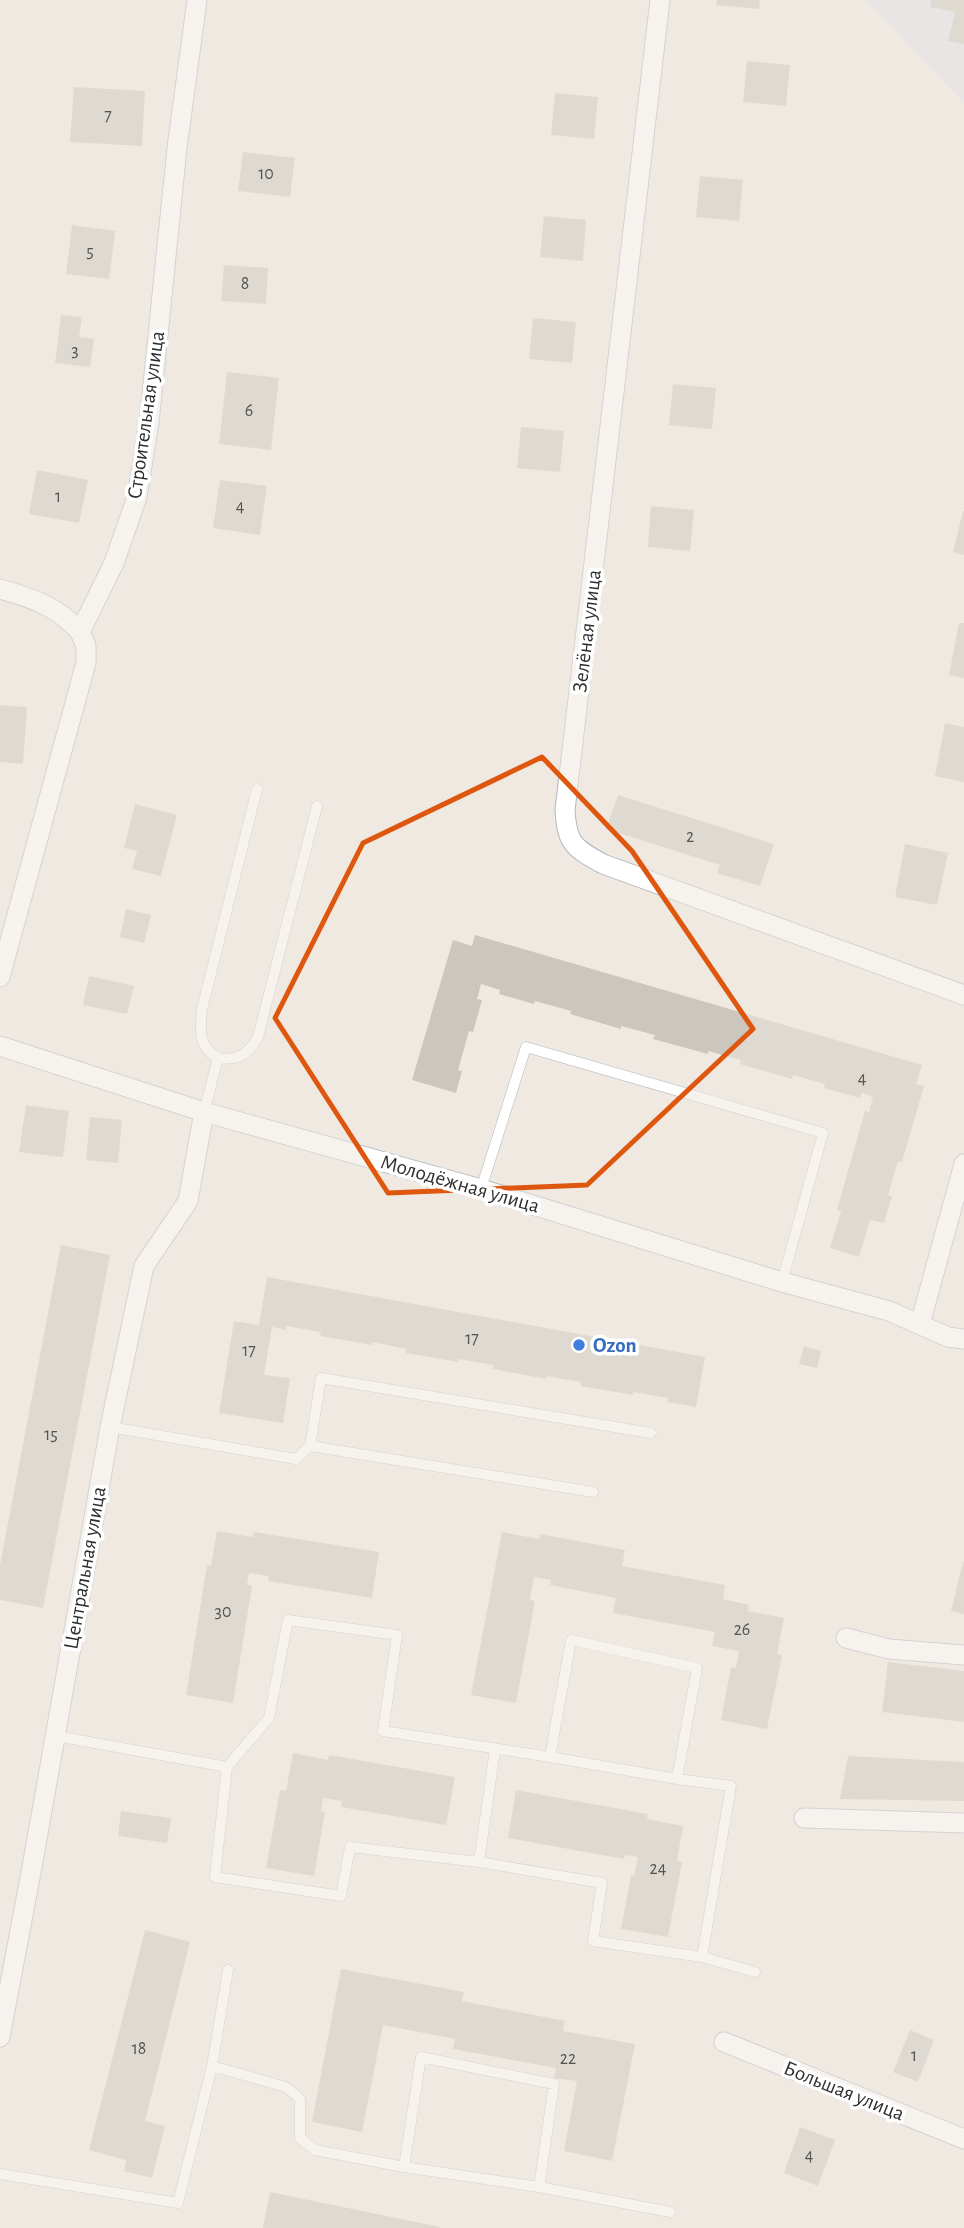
<svg xmlns="http://www.w3.org/2000/svg" width="964" height="2228" font-family="'Alegreya Sans',sans-serif">
<style>
.industrial{fill:#e3e1e8}
.building{fill:#cbc7bf}
.lines{fill:none;stroke-linecap:round;stroke-linejoin:round}
.service-casing{stroke:#b4b7c1;stroke-width:11}
.minor-casing{stroke:#b4b7c1;stroke-width:21}
.service{stroke:#fff;stroke-width:10}
.minor{stroke:#fff;stroke-width:19}
.marked{fill:none;stroke:#df570e;stroke-width:5;stroke-linejoin:round}
.shop-dot{fill:#3f7fe0;stroke:#fff;stroke-width:2.5}
.labels{text-anchor:middle;dominant-baseline:central;stroke-width:7;stroke-linejoin:round;paint-order:stroke}
.number-label{font-size:18px;fill:#555452}
.street-label{font-size:21px;fill:#2e2e2e;stroke:#fff}
.shop-label{font-size:21px;font-weight:bold;fill:#366cbe;stroke:#fff;text-anchor:start}
</style>
<rect width="100%" height="100%" fill="#efe9e1"/>
<!-- industrial -->
<path class="industrial" d="M 866,0 L 964,0 L 964,103 Z"/>
<!-- building -->
<path class="building" d="M 717,0 L 760,0 L 759,9 L 716,5 Z
M 931,0 L 964,0 L 964,44 L 948,41 L 955,12 L 930,7 Z
M 747,61 L 790,65 L 786,106 L 743,102 Z
M 74,87 L 145,91 L 142,146 L 70,142 Z
M 555,93 L 598,97 L 594,139 L 551,135 Z
M 243,152 L 295,158 L 290,197 L 238,191 Z
M 700,176 L 743,180 L 739,221 L 696,217 Z
M 544,216 L 586,220 L 583,261 L 540,257 Z
M 72,225 L 115,231 L 109,279 L 66,274 Z
M 224,265 L 268,268 L 266,304 L 221,301 Z
M 61,315 L 82,317 L 79,337 L 94,339 L 90,367 L 55,363 Z
M 533,318 L 576,322 L 572,363 L 529,359 Z
M 227,372 L 279,378 L 271,450 L 219,444 Z
M 673,384 L 716,388 L 712,429 L 669,425 Z
M 521,427 L 564,431 L 560,472 L 517,468 Z
M 37,470 L 88,480 L 79,523 L 29,514 Z
M 220,480 L 267,486 L 260,535 L 213,528 Z
M 651,506 L 694,510 L 690,551 L 648,547 Z
M 963,511 L 964,511 L 964,555 L 953,552 Z
M 959,623 L 964,623 L 964,678 L 949,675 Z
M 0,705 L 27,707 L 23,764 L 0,762 Z
M 945,723 L 964,727 L 964,782 L 935,776 Z
M 618,795 L 774,844 L 760,886 L 717,873 L 720,865 L 606,829 Z
M 135,804 L 177,815 L 161,876 L 132,869 L 137,851 L 124,848 Z
M 905,844 L 948,853 L 937,905 L 895,897 Z
M 126,909 L 151,915 L 144,943 L 120,937 Z
M 475,935 L 922,1065 L 916,1084 L 924,1086 L 902,1162 L 898,1161 L 888,1195 L 892,1196 L 884,1223 L 870,1220 L 859,1257 L 830,1248 L 841,1211 L 837,1210 L 865,1111 L 869,1112 L 873,1097 L 862,1093 L 860,1098 L 824,1088 L 825,1084 L 793,1075 L 792,1079 L 740,1064 L 741,1060 L 708,1051 L 708,1054 L 653,1039 L 655,1035 L 621,1026 L 621,1029 L 570,1014 L 571,1011 L 535,1001 L 534,1004 L 499,994 L 500,990 L 481,984 L 477,999 L 482,1000 L 473,1032 L 469,1031 L 458,1070 L 462,1071 L 456,1093 L 412,1080 L 453,940 L 472,946 Z
M 89,976 L 134,986 L 127,1014 L 83,1005 Z
M 26,1105 L 69,1111 L 63,1157 L 19,1152 Z
M 90,1117 L 122,1120 L 118,1163 L 86,1160 Z
M 61,1245 L 110,1255 L 43,1608 L 0,1600 L 0,1565 Z
M 267,1277 L 705,1357 L 696,1407 L 667,1402 L 668,1398 L 633,1392 L 633,1395 L 581,1386 L 581,1382 L 546,1376 L 546,1379 L 493,1369 L 493,1365 L 459,1359 L 458,1362 L 406,1353 L 406,1349 L 372,1342 L 372,1345 L 320,1336 L 321,1332 L 286,1326 L 286,1330 L 272,1327 L 264,1375 L 290,1378 L 283,1423 L 219,1413 L 234,1321 L 259,1325 Z
M 804,1346 L 821,1351 L 817,1368 L 799,1364 Z
M 217,1531 L 253,1537 L 254,1532 L 379,1552 L 372,1598 L 268,1581 L 269,1576 L 249,1573 L 247,1585 L 252,1586 L 233,1703 L 186,1695 L 207,1565 L 211,1566 Z
M 502,1532 L 539,1539 L 540,1534 L 625,1550 L 622,1566 L 725,1585 L 723,1599 L 749,1605 L 748,1611 L 784,1618 L 777,1654 L 782,1655 L 767,1729 L 721,1720 L 731,1667 L 736,1668 L 739,1651 L 712,1646 L 715,1632 L 613,1613 L 616,1598 L 550,1585 L 551,1580 L 534,1577 L 530,1600 L 535,1601 L 516,1703 L 471,1695 Z
M 963,1562 L 964,1562 L 964,1614 L 951,1611 Z
M 888,1662 L 964,1671 L 964,1722 L 882,1712 Z
M 293,1753 L 328,1760 L 329,1755 L 455,1777 L 446,1825 L 341,1807 L 342,1801 L 323,1798 L 321,1811 L 325,1812 L 314,1876 L 266,1868 L 280,1790 L 286,1791 Z
M 848,1756 L 964,1762 L 964,1801 L 840,1799 Z
M 516,1790 L 648,1814 L 647,1819 L 683,1826 L 677,1861 L 682,1862 L 668,1937 L 621,1929 L 631,1875 L 634,1876 L 638,1857 L 625,1855 L 624,1859 L 508,1838 Z
M 121,1811 L 171,1818 L 167,1843 L 118,1836 Z
M 145,1930 L 190,1942 L 145,2121 L 165,2126 L 152,2178 L 124,2171 L 126,2160 L 89,2150 Z
M 341,1969 L 464,1992 L 462,2001 L 565,2021 L 563,2031 L 635,2044 L 612,2161 L 564,2151 L 577,2081 L 554,2078 L 556,2068 L 453,2049 L 455,2039 L 383,2025 L 362,2132 L 312,2122 Z
M 910,2030 L 934,2040 L 918,2082 L 893,2072 Z
M 800,2127 L 835,2140 L 818,2186 L 784,2173 Z
M 270,2192 L 440,2227 L 440,2228 L 263,2228 Z"/>
<g class="lines">
<!-- service casing -->
<g class="service-casing">
<path id="service" d="M 218,1058 C 239,1061 248,1054 258,1037 L 317,806
M 204,1112 L 218,1058 C 198,1047 200,1030 202,1009 L 257,789
M 481,1189 L 526,1047 L 823,1133 L 782,1282
M 110,1427 L 296,1459 L 310,1446 L 321,1378 L 651,1433
M 310,1446 L 593,1492
M 56,1736 L 227,1767 L 269,1718 L 288,1620 L 397,1635 L 383,1731 L 550,1757
M 495,1750 L 479,1862 L 602,1883 L 593,1941 L 702,1957 L 755,1972
M 227,1767 L 215,1877 L 341,1896 L 350,1847 L 479,1862
M 677,1779 L 550,1757 L 571,1640 L 697,1668 L 677,1779 L 731,1786 L 702,1957
M 212,2066 L 228,1970
M 404,2167 L 421,2057 L 554,2084 L 539,2187
M 0,2174 L 178,2203 L 212,2066 L 286,2087 L 300,2099 L 300,2138 L 315,2150 L 404,2167 L 539,2187 L 670,2212"/>
</g>
<!-- minor casing -->
<g class="minor-casing">
<path id="minor" d="M 660,0 L 565,810 C 567,844 574,848 603,864 L 964,995
M 0,589 C 32,598 57,606 80,632
M 0,977 L 86,663 L 86,646 L 80,632 L 114,563 L 137,497 L 149,423 L 177,148 L 197,0
M 0,1046 L 204,1112 L 481,1189 L 782,1282 L 889,1311 L 948,1337 L 964,1339
M 920,1324 L 964,1164
M 846,1638 L 889,1649 L 964,1655
M 804,1818 L 964,1823
M 0,2037 L 32,1867 L 110,1427 L 144,1266 L 188,1201 L 204,1112
M 724,2042 L 964,2139"/>
</g>
<!-- service -->
<use href="#service" class="service"/>
<!-- minor -->
<use href="#minor" class="minor"/>
</g>
<!-- marked area -->
<path d="M0 0H964V2228H0ZM 542,757 L 632,851 L 753,1029 L 587,1185 L 388,1193 L 275,1018 L 363,843 Z" fill="#efe9e1" fill-opacity=".55" fill-rule="evenodd"/>
<path class="marked" d="M 542,757 L 632,851 L 753,1029 L 587,1185 L 388,1193 L 275,1018 L 363,843 Z"/>
<!-- markers -->
<circle class="shop-dot" cx="579" cy="1345" r="7"/>
<g class="labels">
<!-- number labels -->
<g class="number-label">
<text x="108" y="116">7</text>
<text x="266" y="174">10</text>
<text x="90" y="252">5</text>
<text x="245" y="284">8</text>
<text x="75" y="351">3</text>
<text x="249" y="411">6</text>
<text x="58" y="497">1</text>
<text x="240" y="507">4</text>
<text x="690" y="837">2</text>
<text x="862" y="1079">4</text>
<text x="472" y="1339">17</text>
<text x="249" y="1351">17</text>
<text x="51" y="1435">15</text>
<text x="223" y="1612">30</text>
<text x="742" y="1630">26</text>
<text x="658" y="1869">24</text>
<text x="139" y="2049">18</text>
<text x="914" y="2056">1</text>
<text x="568" y="2059">22</text>
<text x="809" y="2156">4</text>
</g>
<!-- street labels -->
<g class="street-label">
<text transform="translate(146 415) rotate(-82)">Строительная улица</text>
<text transform="translate(587 631) rotate(-83)">Зелёная улица</text>
<text transform="translate(460 1184) rotate(16)">Молодёжная улица</text>
<text transform="translate(85 1568) rotate(-80)">Центральная улица</text>
<text transform="translate(844 2091) rotate(22)">Большая улица</text>
</g>
<!-- shop labels -->
<g class="shop-label">
<text x="593" y="1345">Ozon</text>
</g>
</g>
</svg>
